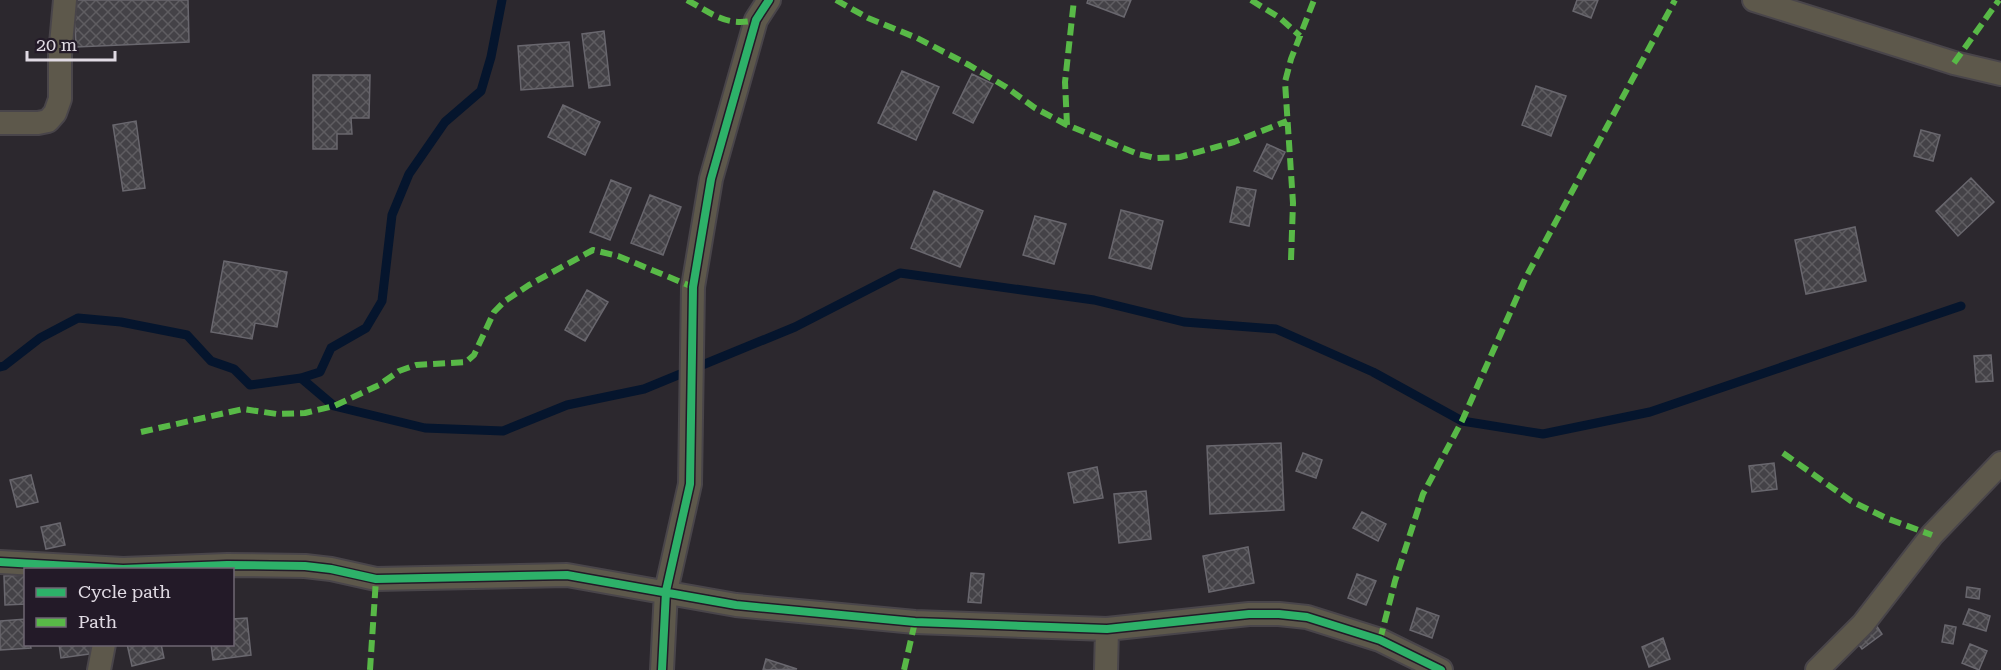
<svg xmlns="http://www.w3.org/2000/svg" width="2001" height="670" font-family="'Roboto Serif',serif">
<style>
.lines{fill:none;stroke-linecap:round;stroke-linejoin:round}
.stream{stroke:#05152d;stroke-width:9}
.building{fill:url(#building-cross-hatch);stroke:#69676e;stroke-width:1.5}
.street-casing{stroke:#49454a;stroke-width:26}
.street{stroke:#5d584b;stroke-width:22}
.quiet{stroke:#58b947;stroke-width:6;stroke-dasharray:12 6;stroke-linecap:butt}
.cycleway-casing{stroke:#231a28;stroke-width:11}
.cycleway{stroke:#2db169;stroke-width:8}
</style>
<defs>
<pattern id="building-cross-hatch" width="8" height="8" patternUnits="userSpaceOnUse" patternTransform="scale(1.5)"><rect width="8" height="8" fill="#444247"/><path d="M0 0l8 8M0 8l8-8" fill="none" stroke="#5f5d61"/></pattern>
</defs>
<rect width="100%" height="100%" fill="#2c282e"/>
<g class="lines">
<!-- stream -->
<path class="stream" d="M 0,367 L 4,366 L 40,338 L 78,318 L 121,322 L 187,335 L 211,361 L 234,369 L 250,385 L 301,378 L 320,372 L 331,348 L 366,328 L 382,301 L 392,215 L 409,174 L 445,122 L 481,91 L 491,57 L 502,0
M 301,378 L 334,406 L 425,428 L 503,431 L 567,405 L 644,389 L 795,327 L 900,273 L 1094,300 L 1184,322 L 1276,329 L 1373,372 L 1462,421 L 1543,434 L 1650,412 L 1961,306"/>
</g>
<!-- building -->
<path class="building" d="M 74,0 L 188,0 L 189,42 L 76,47 Z
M 1088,0 L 1131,0 L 1124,17 L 1087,3 Z
M 1577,0 L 1598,0 L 1591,18 L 1573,11 Z
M 604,31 L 610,85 L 589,88 L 582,34 Z
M 569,42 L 573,86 L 521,90 L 518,46 Z
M 902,71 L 939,87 L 916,140 L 878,123 Z
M 972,74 L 993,84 L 973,123 L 953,113 Z
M 313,75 L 370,75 L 369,118 L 351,118 L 352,134 L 337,134 L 337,149 L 313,149 Z
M 1536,86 L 1566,96 L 1551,136 L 1522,125 Z
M 563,105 L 600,122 L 585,155 L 548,137 Z
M 136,121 L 145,188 L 123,191 L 113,125 Z
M 1921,130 L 1940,135 L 1933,161 L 1914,156 Z
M 1267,144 L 1285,152 L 1272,179 L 1254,171 Z
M 1971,178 L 1994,202 L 1958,236 L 1936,211 Z
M 611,180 L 631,188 L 610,240 L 590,232 Z
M 1237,187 L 1256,190 L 1249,226 L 1230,222 Z
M 934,191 L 983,211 L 960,267 L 911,248 Z
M 650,195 L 681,207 L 663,255 L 631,243 Z
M 1121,210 L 1163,221 L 1151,269 L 1109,258 Z
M 1035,216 L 1066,224 L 1054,264 L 1023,255 Z
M 1855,227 L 1866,281 L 1806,294 L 1795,240 Z
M 224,261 L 287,272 L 277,327 L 255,323 L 252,339 L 211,332 Z
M 587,290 L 608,302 L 585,341 L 565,330 Z
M 1991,355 L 1993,381 L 1976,382 L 1974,356 Z
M 1281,443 L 1284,510 L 1210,514 L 1207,446 Z
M 1303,453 L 1322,460 L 1316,478 L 1296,471 Z
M 1774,463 L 1777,489 L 1752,492 L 1749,466 Z
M 1097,467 L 1103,498 L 1074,503 L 1068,473 Z
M 31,475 L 38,502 L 17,507 L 10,480 Z
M 1146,491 L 1151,539 L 1119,543 L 1114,494 Z
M 1362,512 L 1386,524 L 1378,541 L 1353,528 Z
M 60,523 L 65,545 L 46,549 L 41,527 Z
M 1248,547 L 1254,583 L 1209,592 L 1203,556 Z
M 971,573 L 984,574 L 981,603 L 968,602 Z
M 1357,574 L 1376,581 L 1366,605 L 1348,598 Z
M 26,575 L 26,604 L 5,605 L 4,576 Z
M 1967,587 L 1980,589 L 1979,599 L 1966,597 Z
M 1417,608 L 1439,616 L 1432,638 L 1410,630 Z
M 1969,609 L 1990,616 L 1986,631 L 1963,624 Z
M 247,618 L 251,655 L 213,660 L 211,644 L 232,644 L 232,619 Z
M 26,619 L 26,644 L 30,644 L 31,648 L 0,650 L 0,621 Z
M 1876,625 L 1882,634 L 1862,649 L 1856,641 Z
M 1945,625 L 1956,627 L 1953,644 L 1942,642 Z
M 1663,638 L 1670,659 L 1649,667 L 1642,647 Z
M 59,644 L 95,644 L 96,653 L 61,658 Z
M 127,644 L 161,644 L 164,658 L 132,666 Z
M 1970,644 L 1987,651 L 1979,670 L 1962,663 Z
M 766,659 L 797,669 L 763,670 Z"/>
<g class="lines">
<!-- street casing -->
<g class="street-casing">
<path id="street" d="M 1754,0 L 1954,63 L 2001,74
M 0,123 L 38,123 L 48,121 L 55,113 L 60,99 L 60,55 L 65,0
M 0,562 L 123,569 L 227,565 L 305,566 L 331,569 L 376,579 L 567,575 L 736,605 L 915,622 L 1107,629 L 1249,614 L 1279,614 L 1307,617 L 1380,640 L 1441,670
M 99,670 L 104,644
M 662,670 L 666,591 L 690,484 L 693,287 L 711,179 L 756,20 L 769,0
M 1106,670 L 1107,629
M 1817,670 L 1863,624 L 1932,535 L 2001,463"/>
</g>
<!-- street -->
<use href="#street" class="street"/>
<!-- quiet -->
<path class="quiet" d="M 687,0 C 713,14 726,27 756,20
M 836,0 L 868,18 L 917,38 L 969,65 L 1006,87 L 1035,108 L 1067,125 L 1138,154 L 1155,158 L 1180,157 L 1234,142 L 1287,121
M 1251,0 L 1280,18 L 1300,36
M 1954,63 L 1999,0
M 1067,125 L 1065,82 L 1074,0
M 1291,260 L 1293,203 L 1285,82 L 1291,59 L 1314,0
M 141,432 L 243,409 L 277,414 L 305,413 L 334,406 L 379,385 L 399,371 L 416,365 L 466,362 L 474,355 L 494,312 L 505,301 L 529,285 L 593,250 L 618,256 L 693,287
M 1783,453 L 1851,501 L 1886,518 L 1932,535
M 1380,640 L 1395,581 L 1423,494 L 1462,421 L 1525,279 L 1675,0
M 370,670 L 376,579
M 904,670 L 915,622"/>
<!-- cycleway casing -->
<g class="cycleway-casing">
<path id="cycleway" d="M 0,562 L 123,569 L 227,565 L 305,566 L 331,569 L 376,579 L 567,575 L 736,605 L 915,622 L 1107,629 L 1249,614 L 1279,614 L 1307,617 L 1380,640 L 1441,670
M 662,670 L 666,591 L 690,484 L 693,287 L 711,179 L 756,20 L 769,0"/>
</g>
<!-- cycleway -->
<use href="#cycleway" class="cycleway"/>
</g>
<!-- legend -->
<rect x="24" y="568" width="210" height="78" fill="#231a28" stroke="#6f6773" stroke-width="1.5"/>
<rect x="36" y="588" width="30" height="9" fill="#2db169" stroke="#6f6773" stroke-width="1.5"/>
<text x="78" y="598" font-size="18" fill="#e0dae3">Cycle path</text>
<rect x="36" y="618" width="30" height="9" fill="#58b947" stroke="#6f6773" stroke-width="1.5"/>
<text x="78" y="628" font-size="18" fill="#e0dae3">Path</text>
<!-- scale -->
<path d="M27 51v9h88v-9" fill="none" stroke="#e0dae3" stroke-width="3"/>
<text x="36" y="51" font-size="18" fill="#e0dae3" stroke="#231a28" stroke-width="4.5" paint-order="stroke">20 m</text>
</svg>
